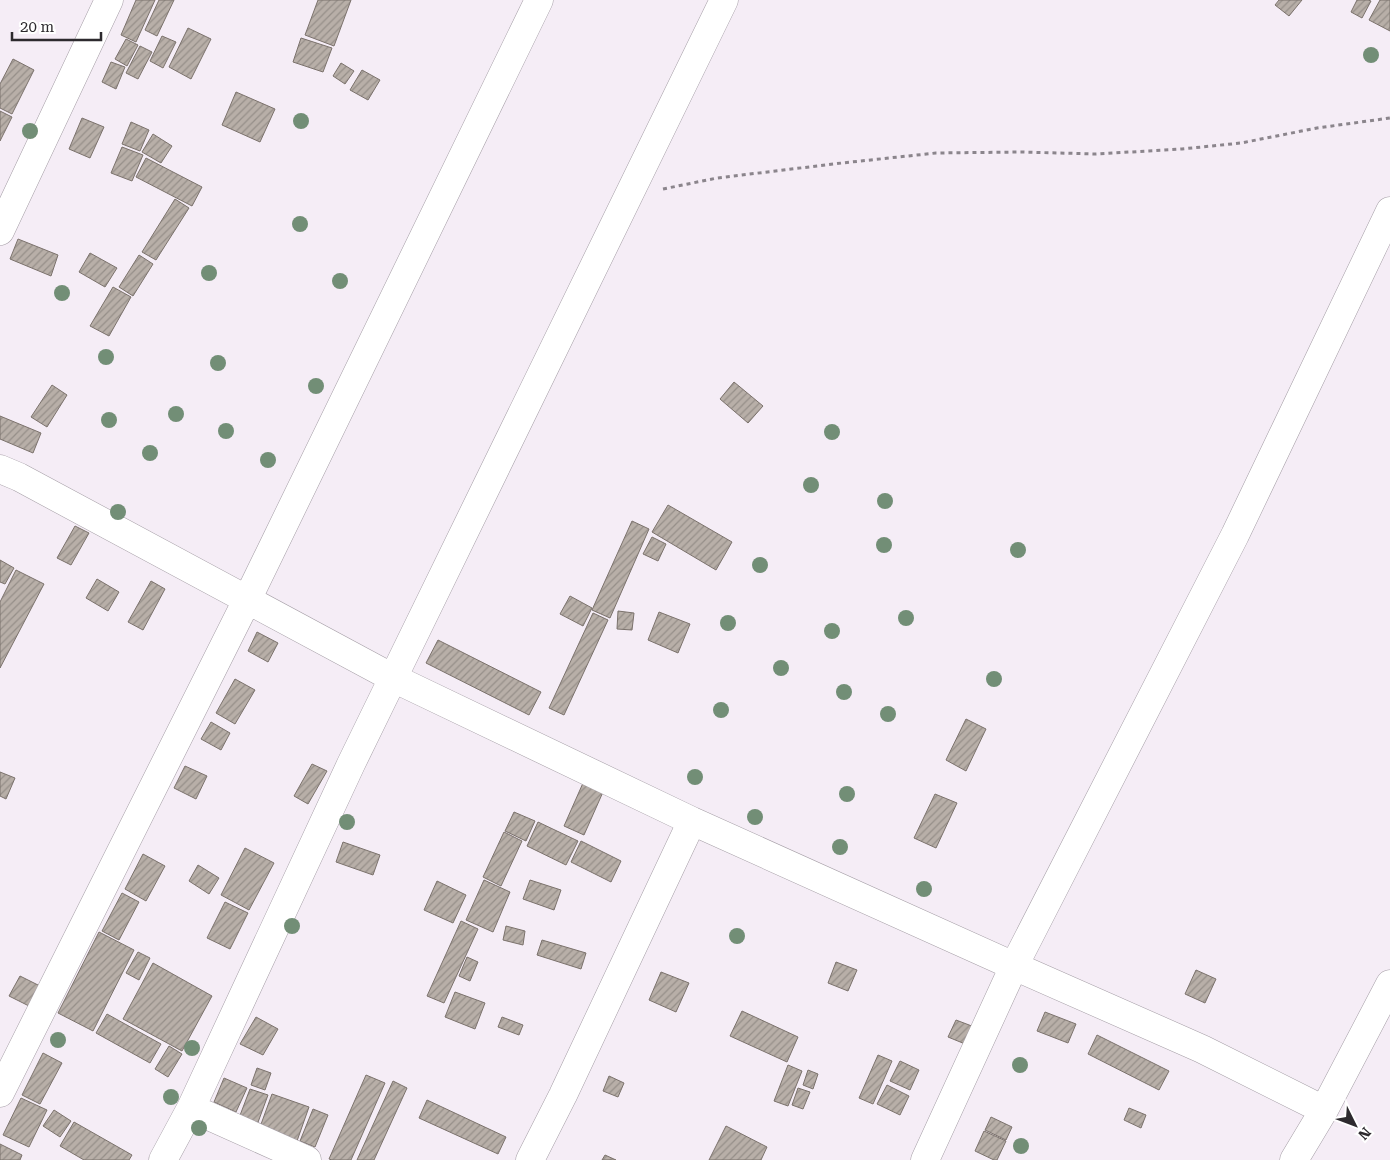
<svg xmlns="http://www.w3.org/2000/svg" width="1390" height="1160" font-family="'Roboto Serif',serif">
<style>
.building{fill:url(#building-hatch);stroke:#7b726c}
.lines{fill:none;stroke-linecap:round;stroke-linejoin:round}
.minor-casing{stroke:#a59ea6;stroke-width:29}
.path{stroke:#8b858c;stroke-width:3;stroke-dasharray:4 4;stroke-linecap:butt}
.minor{stroke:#fff;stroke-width:28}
.tree{fill:#728e76}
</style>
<defs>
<pattern id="building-hatch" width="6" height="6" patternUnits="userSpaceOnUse" patternTransform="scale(1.25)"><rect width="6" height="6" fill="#b8afa8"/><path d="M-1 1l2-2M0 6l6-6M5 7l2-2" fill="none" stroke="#968f89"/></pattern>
</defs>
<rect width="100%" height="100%" fill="#f5edf6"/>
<!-- building -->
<path class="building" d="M 136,0 L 155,0 L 136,42 L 121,35 Z
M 159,0 L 174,0 L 157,36 L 145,30 Z
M 318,0 L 351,0 L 334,46 L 305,35 Z
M 1279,0 L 1302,0 L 1289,16 L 1275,5 Z
M 1357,0 L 1368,0 L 1371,1 L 1362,18 L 1351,12 Z
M 1380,0 L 1390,0 L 1390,31 L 1369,20 Z
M 188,28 L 211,39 L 191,79 L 169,67 Z
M 162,36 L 176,42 L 163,68 L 150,61 Z
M 301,38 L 332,48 L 323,72 L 293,62 Z
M 126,39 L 138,45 L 127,66 L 115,59 Z
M 140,46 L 152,52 L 138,79 L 126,73 Z
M 13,59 L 34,70 L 12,114 L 0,108 L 0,84 Z
M 111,62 L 125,67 L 116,89 L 102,82 Z
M 341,63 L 354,71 L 345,84 L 333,76 Z
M 362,70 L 380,80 L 368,100 L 350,90 Z
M 236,92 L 275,109 L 260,142 L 222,125 Z
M 0,111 L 12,117 L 0,141 Z
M 82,118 L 104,127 L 90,158 L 69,149 Z
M 131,122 L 149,130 L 140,151 L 122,144 Z
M 153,134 L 172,146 L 161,163 L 142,152 Z
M 122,147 L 143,155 L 132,181 L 111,173 Z
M 146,158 L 202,187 L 192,206 L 136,177 Z
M 175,199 L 189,208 L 156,260 L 142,252 Z
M 18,239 L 58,255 L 51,276 L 10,259 Z
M 90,253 L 117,268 L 105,287 L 79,272 Z
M 139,255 L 153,264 L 133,296 L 119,287 Z
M 113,287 L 131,297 L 109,336 L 90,326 Z
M 734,382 L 763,406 L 748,423 L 720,399 Z
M 52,385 L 67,395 L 47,427 L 31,417 Z
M 0,416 L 41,433 L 33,453 L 0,439 Z
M 668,505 L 732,542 L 716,570 L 652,532 Z
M 632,521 L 649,529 L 610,618 L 592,610 Z
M 75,526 L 89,533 L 71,565 L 57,558 Z
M 652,537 L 666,544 L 658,561 L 643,554 Z
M 0,560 L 14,568 L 5,584 L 0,582 Z
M 16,570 L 44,584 L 0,668 L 0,602 Z
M 97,579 L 119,592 L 108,611 L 86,598 Z
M 151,581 L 165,589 L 143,630 L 128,622 Z
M 570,596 L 592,608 L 583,626 L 560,614 Z
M 618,611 L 634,613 L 632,630 L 617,629 Z
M 659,612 L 690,624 L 678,653 L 648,640 Z
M 593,613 L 608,620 L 564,715 L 549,708 Z
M 257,632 L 278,643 L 268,662 L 248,651 Z
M 438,640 L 541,692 L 529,715 L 426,663 Z
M 235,679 L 255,690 L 235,724 L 216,713 Z
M 966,719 L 986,729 L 966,771 L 946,760 Z
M 211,722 L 230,733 L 221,750 L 201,739 Z
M 312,764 L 327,771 L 308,804 L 294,796 Z
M 185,766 L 207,776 L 196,799 L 174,788 Z
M 0,772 L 15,778 L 6,799 L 0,796 Z
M 583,783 L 603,792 L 584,835 L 564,826 Z
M 935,794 L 957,803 L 936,848 L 914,838 Z
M 514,812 L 535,821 L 526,841 L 505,831 Z
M 538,822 L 578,841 L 566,865 L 527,846 Z
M 504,832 L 522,841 L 501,886 L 483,877 Z
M 581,841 L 621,861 L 611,882 L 571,862 Z
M 343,842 L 380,855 L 373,875 L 336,862 Z
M 245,848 L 274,863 L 249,910 L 221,895 Z
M 143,854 L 165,866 L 146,901 L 125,889 Z
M 198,865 L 219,878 L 209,894 L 189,881 Z
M 484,880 L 510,892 L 493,932 L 466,920 Z
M 530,880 L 561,890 L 554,910 L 523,899 Z
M 437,881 L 466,895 L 453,923 L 424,910 Z
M 122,893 L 139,902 L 119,940 L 102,931 Z
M 225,902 L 248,913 L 230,949 L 207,938 Z
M 461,921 L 478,929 L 444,1003 L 427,996 Z
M 506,926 L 525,931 L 523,945 L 503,940 Z
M 99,932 L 134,950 L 93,1031 L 58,1013 Z
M 542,940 L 586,953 L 581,969 L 537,955 Z
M 138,952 L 150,958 L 139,980 L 126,973 Z
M 467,957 L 478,962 L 470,981 L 459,976 Z
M 836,962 L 857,970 L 848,991 L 828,983 Z
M 153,963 L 212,996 L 182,1051 L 123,1019 Z
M 1196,970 L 1216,979 L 1205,1003 L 1185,994 Z
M 661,972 L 689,983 L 676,1012 L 649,1000 Z
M 20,976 L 40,986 L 29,1006 L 9,996 Z
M 455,992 L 485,1003 L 475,1029 L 445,1017 Z
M 742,1011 L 798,1037 L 787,1062 L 730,1036 Z
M 1045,1012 L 1076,1024 L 1068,1043 L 1037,1031 Z
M 107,1014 L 161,1044 L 150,1063 L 96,1033 Z
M 256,1017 L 278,1029 L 263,1055 L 240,1044 Z
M 502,1017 L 523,1025 L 519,1035 L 498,1027 Z
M 956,1020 L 977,1028 L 970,1046 L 948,1037 Z
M 1097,1035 L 1169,1071 L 1159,1090 L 1088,1054 Z
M 169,1046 L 182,1054 L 168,1077 L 155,1069 Z
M 43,1053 L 62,1063 L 40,1104 L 22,1095 Z
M 878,1055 L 892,1061 L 873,1104 L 859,1098 Z
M 900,1061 L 919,1070 L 910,1090 L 890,1081 Z
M 788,1065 L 802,1071 L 788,1106 L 774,1101 Z
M 257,1068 L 271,1073 L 265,1090 L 251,1085 Z
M 808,1070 L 818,1074 L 813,1089 L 803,1085 Z
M 366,1075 L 385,1083 L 351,1160 L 332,1160 L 329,1159 Z
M 609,1076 L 624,1083 L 618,1097 L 603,1091 Z
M 224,1078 L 247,1088 L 236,1112 L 214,1102 Z
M 393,1081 L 407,1088 L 374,1160 L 357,1160 Z
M 887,1085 L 909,1096 L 900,1115 L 877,1104 Z
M 798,1088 L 810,1092 L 803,1109 L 792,1105 Z
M 250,1089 L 268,1095 L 257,1125 L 239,1118 Z
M 272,1094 L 309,1107 L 297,1141 L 260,1127 Z
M 21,1098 L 47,1110 L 29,1147 L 3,1135 Z
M 427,1100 L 506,1137 L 498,1154 L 419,1118 Z
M 1129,1108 L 1146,1115 L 1141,1128 L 1124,1120 Z
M 313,1109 L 328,1115 L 315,1147 L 300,1141 Z
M 54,1110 L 71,1121 L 60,1137 L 43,1126 Z
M 991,1117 L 1012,1127 L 1006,1140 L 985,1130 Z
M 74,1122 L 132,1155 L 129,1160 L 84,1160 L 60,1146 Z
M 726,1126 L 767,1147 L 761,1160 L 709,1160 Z
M 984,1131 L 1006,1141 L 997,1160 L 994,1160 L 975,1151 Z
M 0,1144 L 22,1155 L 20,1160 L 0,1160 Z
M 605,1155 L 616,1160 L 602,1160 Z"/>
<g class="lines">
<!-- minor casing -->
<g class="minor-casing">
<path id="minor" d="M 0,231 L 109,0
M 0,469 L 19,477 L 393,678 L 692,821 L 1014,966 L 1202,1049 L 1324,1110
M 0,1093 L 247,600 L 539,0
M 191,1108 L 307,1160
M 163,1160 L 191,1108 L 351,764 L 393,678 L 724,0
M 530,1160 L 563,1095 L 692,821
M 925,1160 L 1014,966 L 1235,535 L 1390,211
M 1294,1160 L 1324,1110 L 1390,984"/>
</g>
<!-- path -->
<path class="path" d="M 663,189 L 717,178 L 842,163 L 936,153 L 1021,152 L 1096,154 L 1182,149 L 1241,143 L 1317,128 L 1390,118"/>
<!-- minor -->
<use href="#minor" class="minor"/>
</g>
<!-- trees -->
<g class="tree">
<circle cx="1371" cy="55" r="8"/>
<circle cx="301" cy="121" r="8"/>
<circle cx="30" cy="131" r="8"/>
<circle cx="300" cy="224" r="8"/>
<circle cx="209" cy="273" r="8"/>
<circle cx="340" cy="281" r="8"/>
<circle cx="62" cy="293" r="8"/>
<circle cx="106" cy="357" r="8"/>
<circle cx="218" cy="363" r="8"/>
<circle cx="316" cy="386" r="8"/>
<circle cx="176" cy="414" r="8"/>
<circle cx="109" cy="420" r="8"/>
<circle cx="226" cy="431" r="8"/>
<circle cx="832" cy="432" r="8"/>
<circle cx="150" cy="453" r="8"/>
<circle cx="268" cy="460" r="8"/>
<circle cx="811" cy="485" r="8"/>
<circle cx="885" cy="501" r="8"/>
<circle cx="118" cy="512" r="8"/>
<circle cx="884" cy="545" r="8"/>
<circle cx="1018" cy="550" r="8"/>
<circle cx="760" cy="565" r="8"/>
<circle cx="906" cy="618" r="8"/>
<circle cx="728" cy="623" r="8"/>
<circle cx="832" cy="631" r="8"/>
<circle cx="781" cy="668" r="8"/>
<circle cx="994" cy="679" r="8"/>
<circle cx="844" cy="692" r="8"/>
<circle cx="721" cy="710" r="8"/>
<circle cx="888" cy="714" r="8"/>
<circle cx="695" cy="777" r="8"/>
<circle cx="847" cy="794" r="8"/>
<circle cx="755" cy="817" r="8"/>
<circle cx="347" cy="822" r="8"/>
<circle cx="840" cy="847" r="8"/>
<circle cx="924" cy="889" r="8"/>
<circle cx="292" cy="926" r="8"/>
<circle cx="737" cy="936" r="8"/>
<circle cx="58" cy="1040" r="8"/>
<circle cx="192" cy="1048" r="8"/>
<circle cx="1020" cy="1065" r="8"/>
<circle cx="171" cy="1097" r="8"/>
<circle cx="199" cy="1128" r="8"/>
<circle cx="1021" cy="1146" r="8"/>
</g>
<!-- north arrow -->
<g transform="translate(1355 1125) rotate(132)" stroke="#ffffff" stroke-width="4" paint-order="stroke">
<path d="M0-4L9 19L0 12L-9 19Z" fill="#2d2a2e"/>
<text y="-8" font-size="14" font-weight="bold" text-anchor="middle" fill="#2d2a2e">N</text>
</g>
<!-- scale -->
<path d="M12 32v8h89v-8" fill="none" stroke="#2d2a2e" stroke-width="2.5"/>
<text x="20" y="32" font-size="15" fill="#2d2a2e" stroke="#ffffff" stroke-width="4" paint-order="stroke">20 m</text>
</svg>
